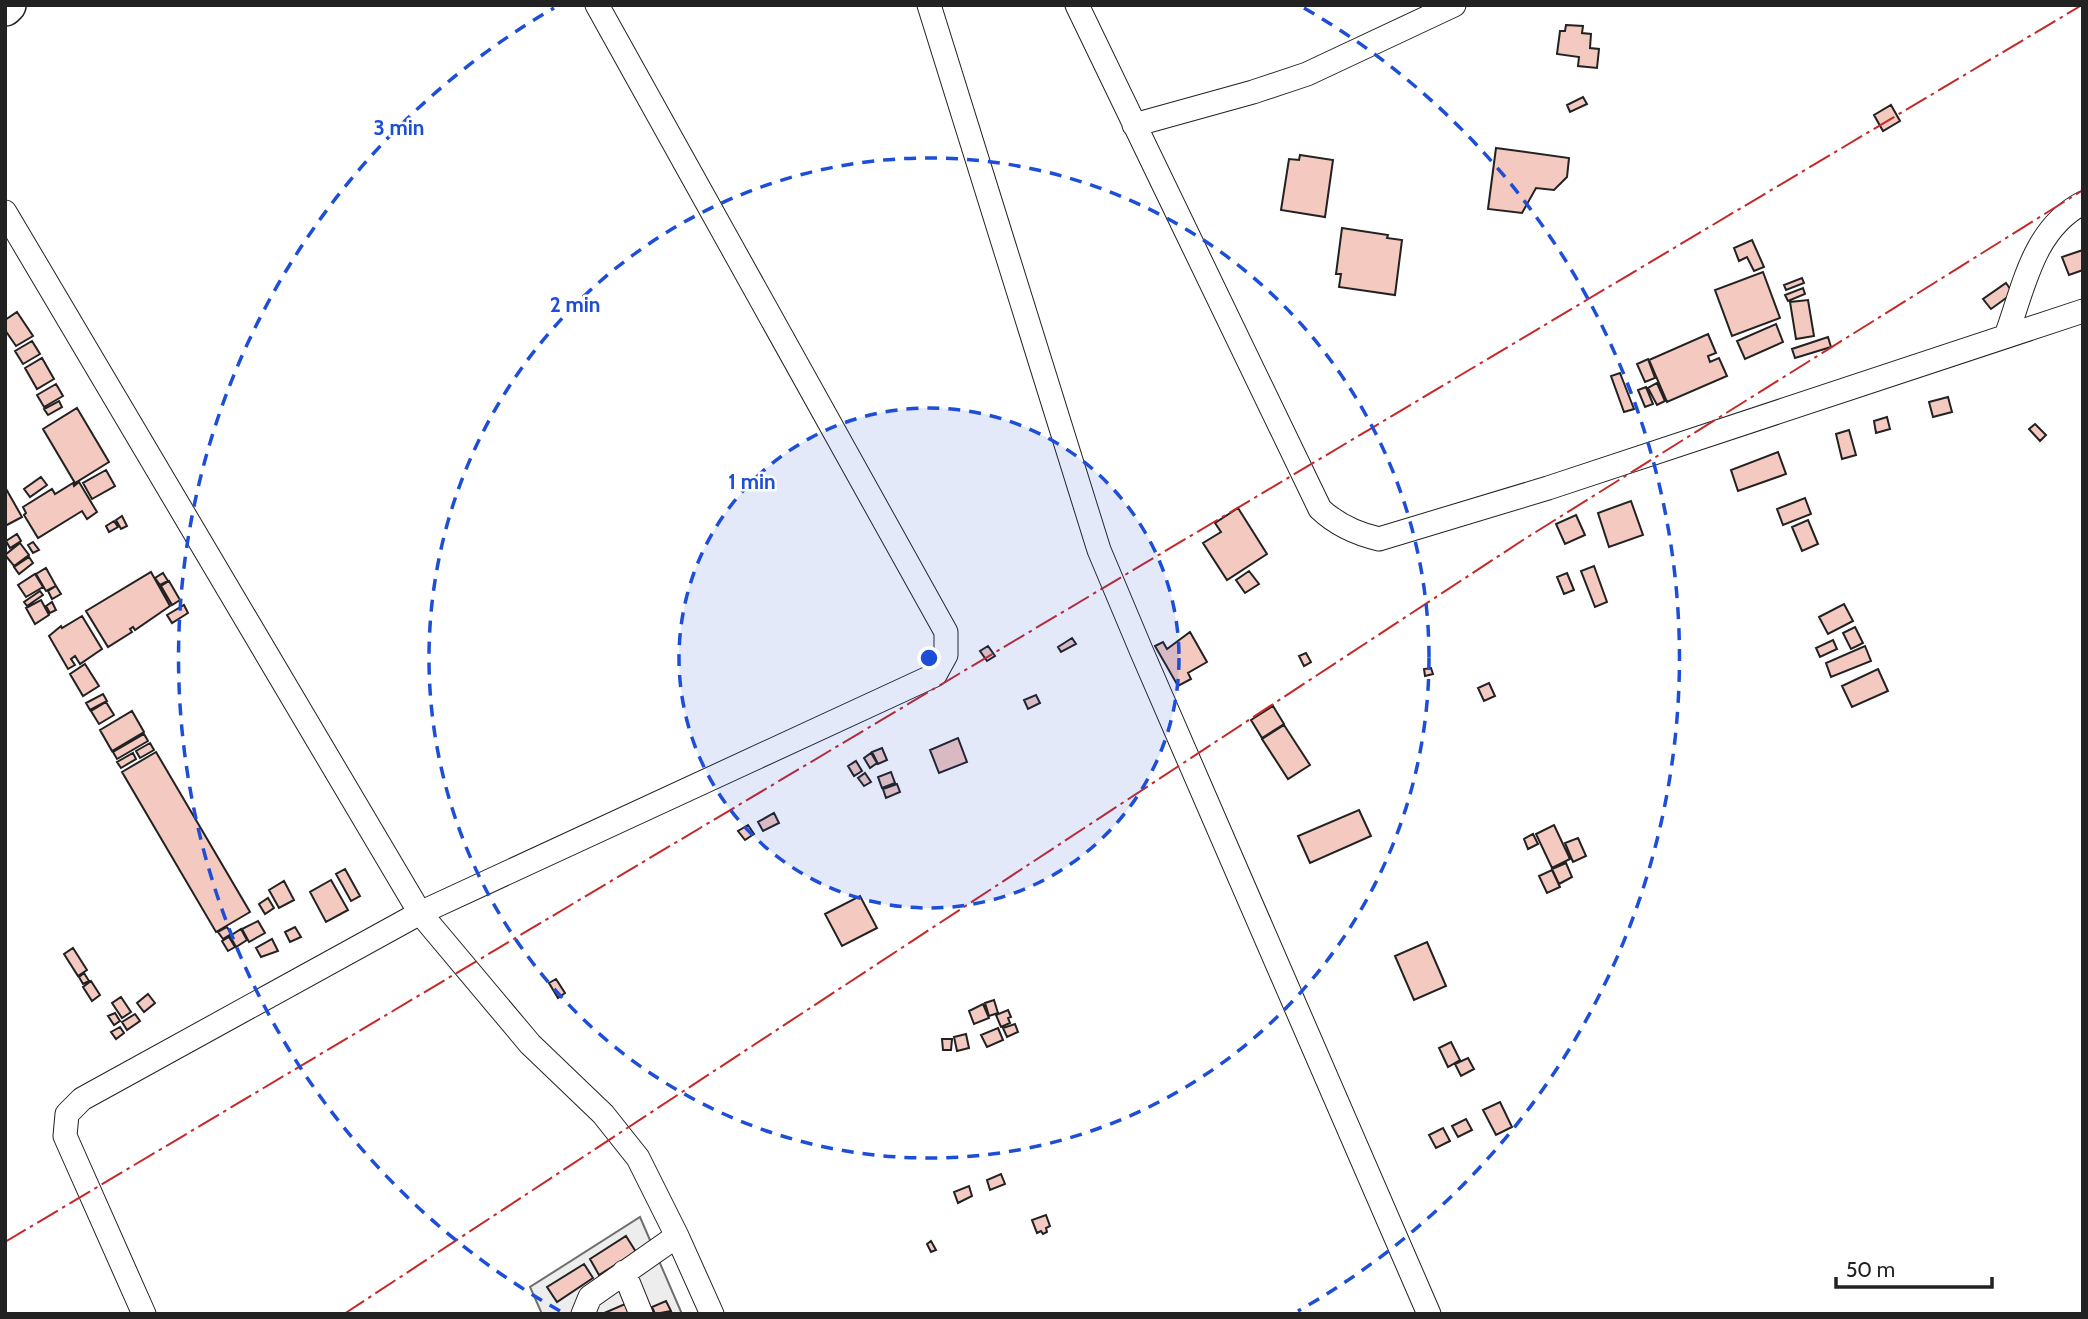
<svg xmlns="http://www.w3.org/2000/svg" width="2088" height="1319" font-family="Cabin,sans-serif">
<style>
.parking{fill:#ededed;stroke:#6f6f6f;stroke-width:2}
.building{fill:#f3c9c0;stroke:#222;stroke-width:2}
.lines{fill:none;stroke-linecap:round;stroke-linejoin:round}
.minor-casing{stroke:#222;stroke-width:25}
.highway-casing{stroke:#222;stroke-width:38}
.minor{stroke:#fff;stroke-width:23}
.highway{stroke:#fff;stroke-width:35}
.power{stroke:#c62828;stroke-width:2;stroke-dasharray:24 5 3.5 5;stroke-linecap:butt}
.ring{fill:none;stroke:#1d4ed8;stroke-width:3.5;stroke-dasharray:12 9}
.centre{fill:#1d4ed8;stroke:#fff;stroke-width:3.5}
.ring-label{font-size:21px;text-anchor:middle;font-weight:bold;fill:#1d4ed8;stroke:#fff;stroke-width:5;stroke-linejoin:round;paint-order:stroke}
</style>
<rect width="100%" height="100%" fill="#fff"/>
<!-- parking -->
<path class="parking" d="M 640,1217 L 682,1314 L 542,1314 L 530,1287 Z"/>
<!-- building -->
<path class="building" d="M 1566,25 L 1583,26 L 1582,33 L 1591,34 L 1590,48 L 1599,49 L 1597,68 L 1578,66 L 1579,57 L 1557,54 L 1560,31 L 1565,31 Z
M 1583,97 L 1587,104 L 1570,112 L 1567,105 Z
M 1891,105 L 1900,121 L 1883,131 L 1874,115 Z
M 1496,148 L 1569,158 L 1567,177 L 1554,190 L 1536,188 L 1522,213 L 1488,209 Z
M 1300,155 L 1333,160 L 1325,217 L 1281,210 L 1289,159 L 1299,160 Z
M 1342,228 L 1388,235 L 1387,238 L 1402,240 L 1395,295 L 1339,287 L 1341,274 L 1336,274 Z
M 1752,240 L 1764,267 L 1754,271 L 1747,257 L 1739,261 L 1734,248 Z
M 2083,250 L 2083,270 L 2069,275 L 2062,257 Z
M 1763,272 L 1780,318 L 1732,336 L 1715,290 Z
M 1802,278 L 1804,283 L 1786,290 L 1784,285 Z
M 2006,283 L 2013,293 L 1991,309 L 1983,299 Z
M 1803,288 L 1805,294 L 1788,301 L 1785,295 Z
M 1808,300 L 1814,336 L 1796,339 L 1790,302 Z
M 17,312 L 33,336 L 16,346 L 5,330 L 5,320 Z
M 1776,324 L 1783,342 L 1745,359 L 1737,341 Z
M 1708,334 L 1716,353 L 1708,356 L 1710,362 L 1719,358 L 1727,376 L 1667,402 L 1649,360 Z
M 1828,337 L 1831,347 L 1795,358 L 1792,349 Z
M 32,341 L 40,354 L 23,364 L 15,351 Z
M 42,358 L 54,379 L 37,389 L 25,368 Z
M 1648,359 L 1655,378 L 1645,382 L 1637,364 Z
M 1620,373 L 1634,409 L 1624,412 L 1611,376 Z
M 1657,383 L 1665,401 L 1657,405 L 1648,388 Z
M 56,384 L 63,396 L 44,407 L 37,395 Z
M 1646,387 L 1653,404 L 1645,407 L 1638,390 Z
M 1948,397 L 1952,412 L 1933,417 L 1929,402 Z
M 59,401 L 62,407 L 48,415 L 44,409 Z
M 77,408 L 109,462 L 75,483 L 43,429 Z
M 1887,417 L 1890,429 L 1876,433 L 1874,421 Z
M 2035,424 L 2046,435 L 2040,441 L 2029,429 Z
M 1849,430 L 1856,455 L 1842,459 L 1836,434 Z
M 1778,452 L 1786,474 L 1738,491 L 1731,470 Z
M 106,470 L 115,486 L 92,499 L 83,483 Z
M 41,477 L 47,485 L 30,497 L 24,489 Z
M 79,482 L 97,512 L 87,519 L 82,511 L 38,538 L 24,515 L 26,513 L 23,507 L 52,489 L 55,494 L 73,483 L 74,486 Z
M 5,487 L 22,517 L 5,526 Z
M 1805,498 L 1811,514 L 1783,525 L 1777,509 Z
M 1631,501 L 1643,535 L 1609,547 L 1598,513 Z
M 1238,508 L 1267,554 L 1227,580 L 1203,543 L 1221,532 L 1215,523 Z
M 1576,515 L 1585,535 L 1565,544 L 1556,524 Z
M 122,516 L 127,526 L 121,529 L 116,520 Z
M 1808,520 L 1818,544 L 1802,551 L 1792,527 Z
M 114,521 L 118,527 L 109,532 L 106,526 Z
M 17,534 L 21,541 L 10,548 L 6,541 Z
M 33,542 L 39,550 L 33,553 L 28,545 Z
M 20,543 L 29,555 L 14,566 L 5,555 Z
M 29,557 L 33,563 L 19,574 L 14,567 Z
M 1594,566 L 1607,602 L 1595,607 L 1581,571 Z
M 46,568 L 56,586 L 46,591 L 36,574 Z
M 1249,571 L 1259,584 L 1245,593 L 1236,580 Z
M 151,572 L 170,606 L 135,630 L 133,627 L 130,629 L 132,632 L 108,647 L 86,611 Z
M 163,573 L 168,581 L 160,585 L 155,578 Z
M 1567,573 L 1574,590 L 1564,594 L 1557,577 Z
M 35,574 L 43,587 L 26,597 L 18,585 Z
M 169,581 L 180,600 L 172,605 L 161,586 Z
M 56,586 L 61,594 L 52,599 L 48,591 Z
M 40,591 L 43,595 L 27,606 L 24,602 Z
M 41,600 L 49,615 L 35,624 L 26,608 Z
M 52,602 L 56,610 L 50,613 L 46,606 Z
M 1844,604 L 1853,621 L 1828,634 L 1819,617 Z
M 184,605 L 188,613 L 172,623 L 167,615 Z
M 82,616 L 102,649 L 80,664 L 75,656 L 71,659 L 75,665 L 68,669 L 49,636 L 61,626 L 62,628 Z
M 1855,627 L 1863,643 L 1851,649 L 1843,633 Z
M 1190,632 L 1207,662 L 1188,673 L 1191,679 L 1178,686 L 1155,646 L 1163,642 L 1167,649 Z
M 1072,638 L 1076,644 L 1061,652 L 1058,647 Z
M 1833,640 L 1837,649 L 1820,657 L 1816,648 Z
M 988,646 L 995,656 L 987,661 L 980,651 Z
M 1865,646 L 1871,661 L 1831,677 L 1826,663 Z
M 1306,653 L 1311,662 L 1304,666 L 1299,656 Z
M 85,664 L 99,686 L 83,696 L 70,674 Z
M 1431,668 L 1433,674 L 1425,676 L 1424,669 Z
M 1878,669 L 1888,691 L 1852,707 L 1842,686 Z
M 1489,683 L 1495,696 L 1484,701 L 1478,688 Z
M 103,694 L 107,701 L 90,710 L 86,703 Z
M 1036,695 L 1040,703 L 1028,709 L 1024,700 Z
M 106,702 L 114,715 L 99,724 L 91,711 Z
M 1273,706 L 1284,724 L 1262,738 L 1251,720 Z
M 132,711 L 144,732 L 112,751 L 100,730 Z
M 1284,725 L 1310,765 L 1288,779 L 1262,739 Z
M 144,734 L 148,741 L 117,759 L 113,752 Z
M 958,738 L 967,762 L 939,773 L 930,750 Z
M 150,743 L 154,750 L 140,758 L 136,751 Z
M 882,748 L 887,760 L 878,764 L 872,752 Z
M 156,752 L 250,912 L 216,932 L 122,772 Z
M 133,753 L 136,759 L 121,768 L 117,762 Z
M 871,753 L 877,763 L 870,768 L 864,758 Z
M 856,761 L 862,771 L 854,776 L 848,766 Z
M 891,772 L 895,783 L 882,788 L 878,777 Z
M 865,773 L 871,782 L 864,786 L 858,778 Z
M 897,784 L 900,792 L 886,798 L 883,789 Z
M 1359,810 L 1371,836 L 1310,863 L 1298,836 Z
M 774,813 L 779,823 L 763,831 L 758,822 Z
M 748,825 L 754,834 L 745,840 L 738,831 Z
M 1554,825 L 1570,859 L 1552,868 L 1536,834 Z
M 1533,834 L 1538,844 L 1528,849 L 1524,839 Z
M 1578,838 L 1586,856 L 1573,862 L 1565,843 Z
M 1566,863 L 1572,877 L 1559,884 L 1552,869 Z
M 345,869 L 360,896 L 351,901 L 336,874 Z
M 1552,870 L 1560,887 L 1547,893 L 1539,876 Z
M 331,880 L 348,910 L 326,922 L 310,892 Z
M 284,881 L 294,900 L 279,908 L 269,890 Z
M 860,896 L 877,928 L 842,946 L 825,914 Z
M 268,898 L 274,908 L 265,914 L 259,904 Z
M 258,921 L 265,933 L 249,942 L 242,929 Z
M 227,927 L 231,934 L 223,939 L 218,932 Z
M 295,927 L 301,937 L 290,942 L 285,932 Z
M 241,929 L 247,940 L 236,947 L 230,936 Z
M 229,937 L 235,947 L 228,951 L 222,941 Z
M 272,939 L 278,951 L 261,957 L 256,948 Z
M 1427,942 L 1446,986 L 1414,1000 L 1395,956 Z
M 73,948 L 87,970 L 78,976 L 64,954 Z
M 84,973 L 89,981 L 83,984 L 79,977 Z
M 556,979 L 565,993 L 558,998 L 549,983 Z
M 91,981 L 100,995 L 92,1001 L 83,987 Z
M 148,994 L 155,1003 L 144,1012 L 137,1003 Z
M 121,997 L 131,1012 L 122,1018 L 112,1003 Z
M 994,1000 L 998,1013 L 989,1016 L 985,1003 Z
M 983,1004 L 989,1018 L 974,1024 L 969,1011 Z
M 1008,1010 L 1011,1017 L 1008,1018 L 1010,1023 L 1001,1027 L 996,1015 Z
M 115,1013 L 120,1021 L 114,1025 L 108,1016 Z
M 135,1014 L 140,1021 L 127,1030 L 122,1022 Z
M 1015,1024 L 1018,1032 L 1007,1037 L 1003,1028 Z
M 120,1027 L 124,1033 L 116,1039 L 111,1032 Z
M 998,1028 L 1003,1040 L 987,1047 L 981,1035 Z
M 966,1034 L 969,1048 L 957,1051 L 954,1037 Z
M 942,1039 L 952,1039 L 951,1050 L 943,1050 Z
M 1451,1042 L 1460,1060 L 1448,1067 L 1439,1048 Z
M 1468,1058 L 1474,1069 L 1461,1076 L 1455,1064 Z
M 1500,1102 L 1512,1127 L 1496,1135 L 1483,1110 Z
M 1466,1119 L 1472,1130 L 1458,1137 L 1452,1126 Z
M 1443,1128 L 1450,1141 L 1436,1148 L 1429,1135 Z
M 1001,1174 L 1005,1184 L 990,1190 L 987,1180 Z
M 969,1186 L 972,1196 L 958,1203 L 954,1192 Z
M 1046,1215 L 1050,1226 L 1046,1228 L 1047,1232 L 1043,1234 L 1041,1231 L 1037,1233 L 1032,1220 Z
M 626,1236 L 636,1252 L 599,1275 L 590,1259 Z
M 931,1241 L 936,1250 L 931,1252 L 927,1244 Z
M 584,1264 L 593,1278 L 557,1302 L 547,1287 Z
M 666,1301 L 671,1311 L 655,1314 L 652,1307 Z
M 625,1304 L 629,1314 L 602,1314 Z"/>
<g class="lines">
<!-- minor casing -->
<g class="minor-casing">
<path id="minor" d="M 929,5 L 1099,550 L 1141,650 L 1429,1314
M 1077,5 L 1320,509 C 1337,525 1357,534 1379,539 L 1548,488 L 2083,311
M 1134,125 L 1253,92 L 1307,74 L 1454,5
M 5,212 L 420,913 L 530,1044 L 603,1114 L 638,1158 L 677,1236 L 712,1314
M 2006,336 C 2024,287 2033,229 2083,203
M 624,1272 L 641,1314
M 144,1314 L 65,1136 L 67,1114 L 82,1099 L 420,913 L 935,675 L 946,655 L 946,632 L 597,5
M 583,1314 L 590,1297 L 677,1236"/>
</g>
<!-- highway casing -->
<g class="highway-casing">
<path id="highway" d="M 5,8 L 8,5"/>
</g>
<!-- minor -->
<use href="#minor" class="minor"/>
<!-- highway -->
<use href="#highway" class="highway"/>
<!-- power -->
<path class="power" d="M 5,1242 L 2082,5
M 344,1314 L 1523,540 L 2083,190"/>
</g>
<!-- distance rings -->
<circle cx="929" cy="658" r="250" fill="#1d4ed8" fill-opacity=".12"/>
<g class="ring">
<circle cx="929" cy="658" r="250"/>
<circle cx="929" cy="658" r="500"/>
<path d="M560 1311A750 750 0 0 1 554 8M1304 8A750 750 0 0 1 1298 1311"/>
</g>
<circle cx="929" cy="658" r="10" class="centre"/>
<g class="ring-label">
<text x="399" y="135">3 min</text>
<text x="575" y="312">2 min</text>
<text x="752" y="489">1 min</text>
</g>
<!-- border -->
<rect width="2088" height="1319" fill="none" stroke="#222222" stroke-width="14"/>
<!-- scale -->
<path d="M1836 1277v10h156v-10" fill="none" stroke="#222222" stroke-width="3.5"/>
<text x="1846" y="1277" font-size="21" fill="#222222" stroke="#ffffff" stroke-width="5" paint-order="stroke">50 m</text>
</svg>
